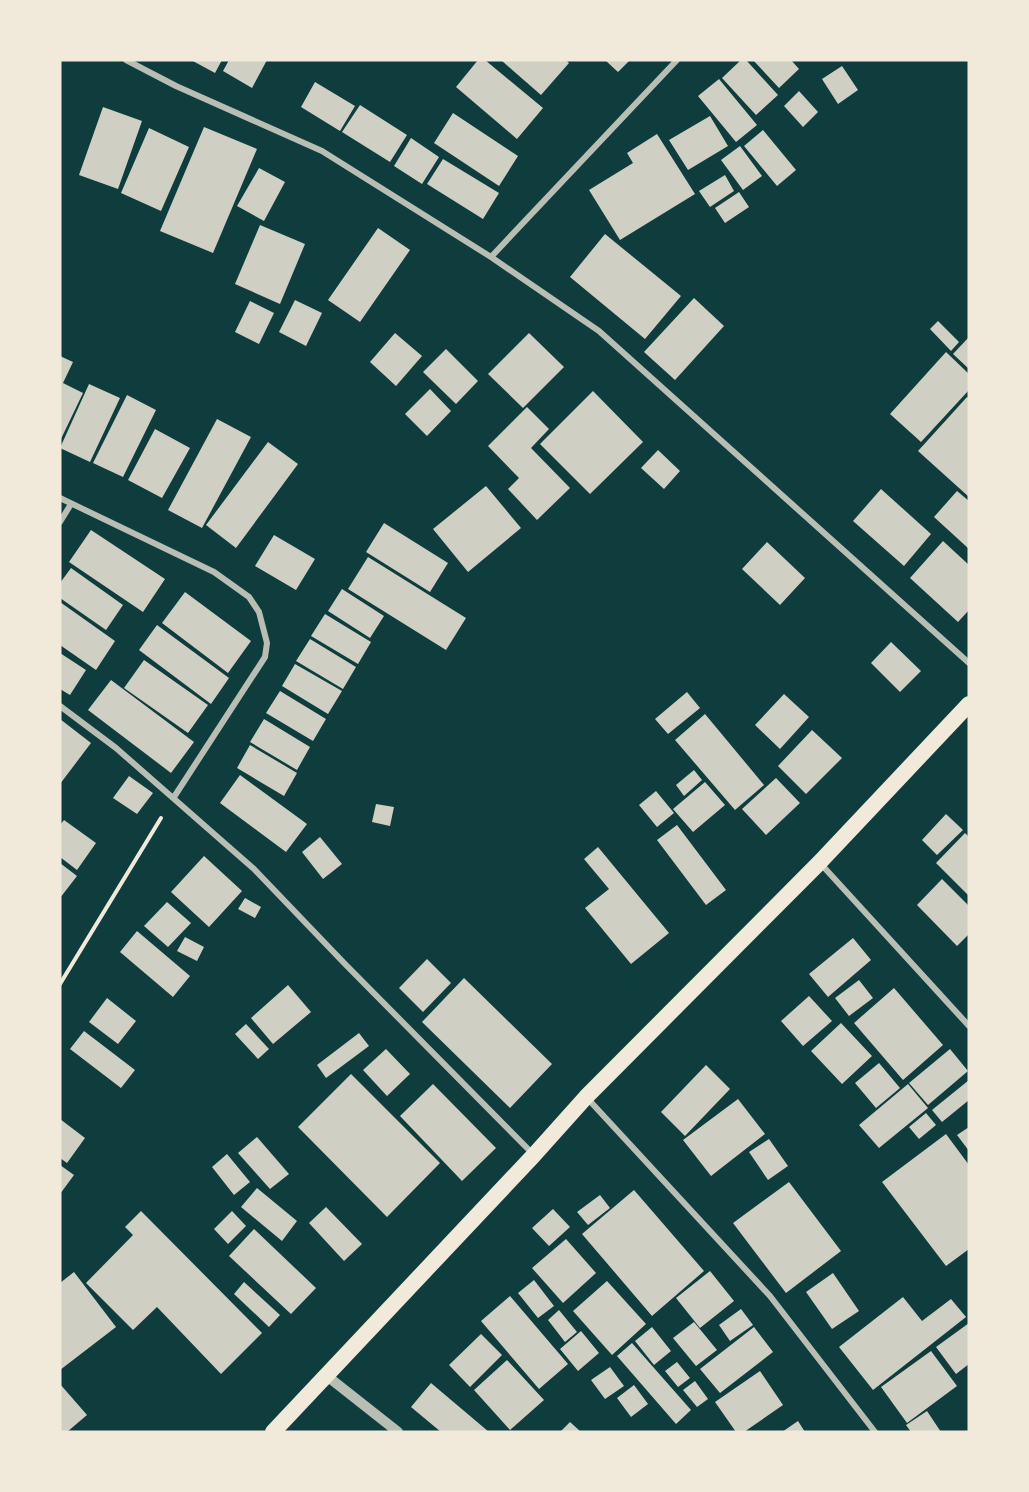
<svg xmlns="http://www.w3.org/2000/svg" width="1029" height="1492" font-family="Ubuntu,sans-serif">
<style>
.building{fill:#cfcfc3}
.lines{fill:none;stroke-linecap:round;stroke-linejoin:round}
.path{stroke:#f1e9da;stroke-width:4}
.minor{stroke:#b8beb3;stroke-width:6}
.tertiary{stroke:#b8beb3;stroke-width:10}
.trunk{stroke:#f1e9da;stroke-width:16}
</style>
<rect width="100%" height="100%" fill="#0f3d3e"/>
<!-- building -->
<path class="building" d="M 191,60 L 222,60 L 215,73 Z
M 229,60 L 267,60 L 252,88 L 223,71 Z
M 478,60 L 485,60 L 543,108 L 517,139 L 456,87 Z
M 501,60 L 566,60 L 569,63 L 541,95 Z
M 605,60 L 630,60 L 618,72 Z
M 741,60 L 746,60 L 778,95 L 756,115 L 722,78 Z
M 753,60 L 791,60 L 799,69 L 779,88 Z
M 842,66 L 858,90 L 838,104 L 822,79 Z
M 719,79 L 757,125 L 736,142 L 698,96 Z
M 315,82 L 355,106 L 340,131 L 301,107 Z
M 799,91 L 818,112 L 803,127 L 784,106 Z
M 360,105 L 407,135 L 390,162 L 342,132 Z
M 103,107 L 142,121 L 118,189 L 79,175 Z
M 453,113 L 518,156 L 499,186 L 434,143 Z
M 710,116 L 728,146 L 688,170 L 669,140 Z
M 204,127 L 257,149 L 213,253 L 160,231 Z
M 149,128 L 189,147 L 161,211 L 121,193 Z
M 763,130 L 796,170 L 777,186 L 744,146 Z
M 657,134 L 695,194 L 620,240 L 589,190 L 633,163 L 627,153 Z
M 411,138 L 439,157 L 422,184 L 394,166 Z
M 740,146 L 762,176 L 743,190 L 721,160 Z
M 443,159 L 499,193 L 483,219 L 427,184 Z
M 259,168 L 285,182 L 264,221 L 237,206 Z
M 725,175 L 734,191 L 710,207 L 699,191 Z
M 739,192 L 749,207 L 725,223 L 715,208 Z
M 260,225 L 305,244 L 280,304 L 235,284 Z
M 378,228 L 410,250 L 360,322 L 328,300 Z
M 605,234 L 681,296 L 645,339 L 570,277 Z
M 694,298 L 724,326 L 675,380 L 644,352 Z
M 295,300 L 322,313 L 306,346 L 279,332 Z
M 250,301 L 274,313 L 259,344 L 235,332 Z
M 938,321 L 959,342 L 951,351 L 930,329 Z
M 395,333 L 422,356 L 396,386 L 370,362 Z
M 529,333 L 564,367 L 523,408 L 488,374 Z
M 969,337 L 969,369 L 953,354 Z
M 446,349 L 478,381 L 456,404 L 423,372 Z
M 946,352 L 969,374 L 969,390 L 921,442 L 890,414 Z
M 60,356 L 73,362 L 63,383 L 83,393 L 60,441 Z
M 89,384 L 120,398 L 90,462 L 60,448 Z
M 430,389 L 451,411 L 427,436 L 405,414 Z
M 593,391 L 643,442 L 590,494 L 540,444 Z
M 127,395 L 156,410 L 123,477 L 93,463 Z
M 967,397 L 969,399 L 969,497 L 918,451 Z
M 527,407 L 549,429 L 531,448 L 570,488 L 537,520 L 508,489 L 519,478 L 488,446 Z
M 217,419 L 251,437 L 202,528 L 168,510 Z
M 155,429 L 190,448 L 162,498 L 128,480 Z
M 268,442 L 298,464 L 236,548 L 206,525 Z
M 658,450 L 680,471 L 664,489 L 641,468 Z
M 486,486 L 521,528 L 468,572 L 433,529 Z
M 881,489 L 931,534 L 904,566 L 853,521 Z
M 957,491 L 969,501 L 969,549 L 934,517 Z
M 384,523 L 448,563 L 430,592 L 366,552 Z
M 91,530 L 165,579 L 143,612 L 69,562 Z
M 274,535 L 315,559 L 296,590 L 255,566 Z
M 943,541 L 969,565 L 969,610 L 958,622 L 910,578 Z
M 767,542 L 805,578 L 780,605 L 742,569 Z
M 368,557 L 466,618 L 446,650 L 348,589 Z
M 71,568 L 123,605 L 106,630 L 60,598 L 60,583 Z
M 342,589 L 384,616 L 370,638 L 328,611 Z
M 185,592 L 251,641 L 228,673 L 162,623 Z
M 60,602 L 115,641 L 96,670 L 60,645 Z
M 325,614 L 371,642 L 358,664 L 311,636 Z
M 157,625 L 229,678 L 211,704 L 139,650 Z
M 310,639 L 356,667 L 343,689 L 296,661 Z
M 891,642 L 921,671 L 900,692 L 871,663 Z
M 60,653 L 86,670 L 70,695 L 60,689 Z
M 144,660 L 208,705 L 188,733 L 124,688 Z
M 295,664 L 342,691 L 328,714 L 282,686 Z
M 111,680 L 194,742 L 171,773 L 88,710 Z
M 280,691 L 326,719 L 313,741 L 266,713 Z
M 687,692 L 700,708 L 668,734 L 655,719 Z
M 784,694 L 809,717 L 780,749 L 755,725 Z
M 705,714 L 764,785 L 735,810 L 675,740 Z
M 60,719 L 91,743 L 60,784 Z
M 264,719 L 310,747 L 297,770 L 250,742 Z
M 812,730 L 842,758 L 806,794 L 778,766 Z
M 250,745 L 297,773 L 284,796 L 237,768 Z
M 694,770 L 702,780 L 684,796 L 676,785 Z
M 240,775 L 307,824 L 286,852 L 220,803 Z
M 129,776 L 153,793 L 137,814 L 113,798 Z
M 776,778 L 800,803 L 766,835 L 742,809 Z
M 705,782 L 725,805 L 693,832 L 673,809 Z
M 656,791 L 674,813 L 657,827 L 639,805 Z
M 376,804 L 394,807 L 390,826 L 372,822 Z
M 946,814 L 963,830 L 937,855 L 922,840 Z
M 64,820 L 96,843 L 77,870 L 60,857 L 60,825 Z
M 677,825 L 726,890 L 706,905 L 657,840 Z
M 965,833 L 969,837 L 969,896 L 936,863 Z
M 320,837 L 342,864 L 323,879 L 302,852 Z
M 598,847 L 669,933 L 631,964 L 585,908 L 609,889 L 584,859 Z
M 204,856 L 242,891 L 209,927 L 171,892 Z
M 60,863 L 77,876 L 60,898 Z
M 942,879 L 969,906 L 969,934 L 957,946 L 917,905 Z
M 245,898 L 261,907 L 255,918 L 238,909 Z
M 167,902 L 191,923 L 168,947 L 144,926 Z
M 137,931 L 190,976 L 173,997 L 120,952 Z
M 185,937 L 204,947 L 197,961 L 177,951 Z
M 853,938 L 871,960 L 828,997 L 809,974 Z
M 427,959 L 451,983 L 423,1012 L 399,988 Z
M 464,978 L 552,1064 L 510,1108 L 422,1022 Z
M 859,980 L 873,998 L 849,1016 L 835,998 Z
M 288,985 L 311,1012 L 273,1044 L 251,1018 Z
M 894,988 L 943,1045 L 903,1080 L 854,1023 Z
M 809,996 L 832,1021 L 803,1046 L 781,1021 Z
M 107,998 L 136,1021 L 118,1044 L 89,1022 Z
M 841,1023 L 872,1056 L 842,1084 L 811,1051 Z
M 246,1024 L 269,1049 L 258,1059 L 235,1034 Z
M 84,1031 L 135,1070 L 121,1088 L 70,1049 Z
M 359,1033 L 369,1046 L 326,1078 L 317,1065 Z
M 386,1049 L 410,1074 L 387,1096 L 363,1070 Z
M 950,1049 L 968,1071 L 928,1105 L 909,1083 Z
M 879,1063 L 900,1088 L 876,1108 L 855,1083 Z
M 706,1065 L 730,1089 L 685,1136 L 661,1112 Z
M 351,1074 L 440,1163 L 387,1217 L 298,1127 Z
M 969,1080 L 969,1100 L 942,1122 L 932,1110 Z
M 433,1084 L 496,1148 L 462,1181 L 400,1116 Z
M 908,1084 L 928,1108 L 879,1148 L 859,1125 Z
M 738,1099 L 765,1134 L 711,1176 L 683,1140 Z
M 926,1113 L 936,1125 L 919,1139 L 909,1127 Z
M 60,1119 L 85,1138 L 67,1163 L 60,1158 Z
M 969,1127 L 969,1151 L 957,1135 Z
M 946,1134 L 969,1165 L 969,1249 L 946,1266 L 882,1182 Z
M 257,1137 L 289,1174 L 270,1189 L 238,1153 Z
M 769,1139 L 788,1166 L 768,1180 L 749,1152 Z
M 227,1154 L 250,1182 L 234,1195 L 212,1167 Z
M 60,1165 L 74,1175 L 60,1194 Z
M 789,1182 L 841,1251 L 786,1293 L 733,1223 Z
M 257,1188 L 297,1221 L 282,1241 L 241,1207 Z
M 634,1190 L 704,1271 L 652,1316 L 582,1234 Z
M 600,1195 L 610,1208 L 588,1225 L 577,1212 Z
M 326,1207 L 362,1244 L 344,1261 L 309,1223 Z
M 553,1209 L 570,1227 L 549,1246 L 532,1228 Z
M 141,1211 L 262,1333 L 221,1374 L 157,1307 L 133,1330 L 86,1283 L 133,1235 L 125,1227 Z
M 232,1211 L 246,1226 L 228,1244 L 214,1229 Z
M 254,1229 L 316,1288 L 291,1314 L 229,1256 Z
M 566,1239 L 596,1273 L 563,1303 L 532,1268 Z
M 710,1271 L 734,1301 L 700,1328 L 676,1298 Z
M 74,1272 L 116,1327 L 60,1370 L 60,1283 Z
M 833,1273 L 859,1311 L 832,1329 L 806,1292 Z
M 534,1280 L 554,1306 L 538,1318 L 518,1293 Z
M 607,1281 L 646,1324 L 612,1355 L 573,1311 Z
M 244,1282 L 280,1315 L 269,1327 L 234,1294 Z
M 510,1296 L 568,1364 L 539,1389 L 481,1321 Z
M 903,1297 L 922,1321 L 951,1299 L 966,1317 L 873,1390 L 839,1347 Z
M 741,1309 L 753,1325 L 730,1341 L 719,1325 Z
M 559,1310 L 577,1332 L 565,1342 L 548,1320 Z
M 694,1322 L 717,1350 L 696,1366 L 673,1338 Z
M 969,1323 L 969,1364 L 956,1374 L 936,1347 Z
M 652,1327 L 671,1351 L 654,1365 L 635,1341 Z
M 754,1327 L 773,1352 L 720,1393 L 700,1369 Z
M 581,1331 L 599,1353 L 578,1371 L 560,1349 Z
M 481,1334 L 502,1355 L 470,1387 L 449,1365 Z
M 632,1343 L 691,1410 L 676,1424 L 617,1356 Z
M 931,1351 L 957,1386 L 907,1423 L 881,1387 Z
M 507,1360 L 544,1400 L 510,1430 L 474,1390 Z
M 677,1362 L 690,1378 L 678,1387 L 665,1371 Z
M 610,1367 L 624,1386 L 605,1399 L 591,1380 Z
M 760,1371 L 783,1405 L 744,1432 L 736,1432 L 715,1402 Z
M 695,1381 L 708,1399 L 697,1407 L 683,1390 Z
M 431,1383 L 489,1432 L 441,1432 L 411,1407 Z
M 60,1384 L 87,1415 L 67,1432 L 60,1432 Z
M 634,1385 L 648,1404 L 631,1417 L 617,1398 Z
M 927,1411 L 941,1432 L 911,1432 L 906,1425 Z
M 798,1421 L 805,1432 L 782,1432 Z
M 570,1422 L 581,1432 L 560,1432 Z"/>
<g class="lines">
<!-- path -->
<path class="path" d="M 60,984 L 161,818"/>
<!-- minor -->
<path class="minor" d="M 126,60 L 176,86 L 322,151 L 491,257 L 599,331 L 969,663
M 491,257 L 677,60
M 60,498 L 214,572 L 249,597 L 259,612 L 267,643 L 265,657 L 174,797
M 60,522 L 71,504
M 60,706 L 116,748 L 254,869 L 345,964 L 534,1155
M 820,863 L 969,1026
M 588,1099 L 770,1296 L 875,1432"/>
<!-- tertiary -->
<path class="tertiary" d="M 327,1376 L 398,1432"/>
<!-- trunk -->
<path class="trunk" d="M 273,1432 L 534,1155 L 586,1097 L 819,863 L 969,704"/>
</g>
<!-- border -->
<rect width="1029" height="1492" fill="none" stroke="#f1e9da" stroke-width="123"/>
</svg>
